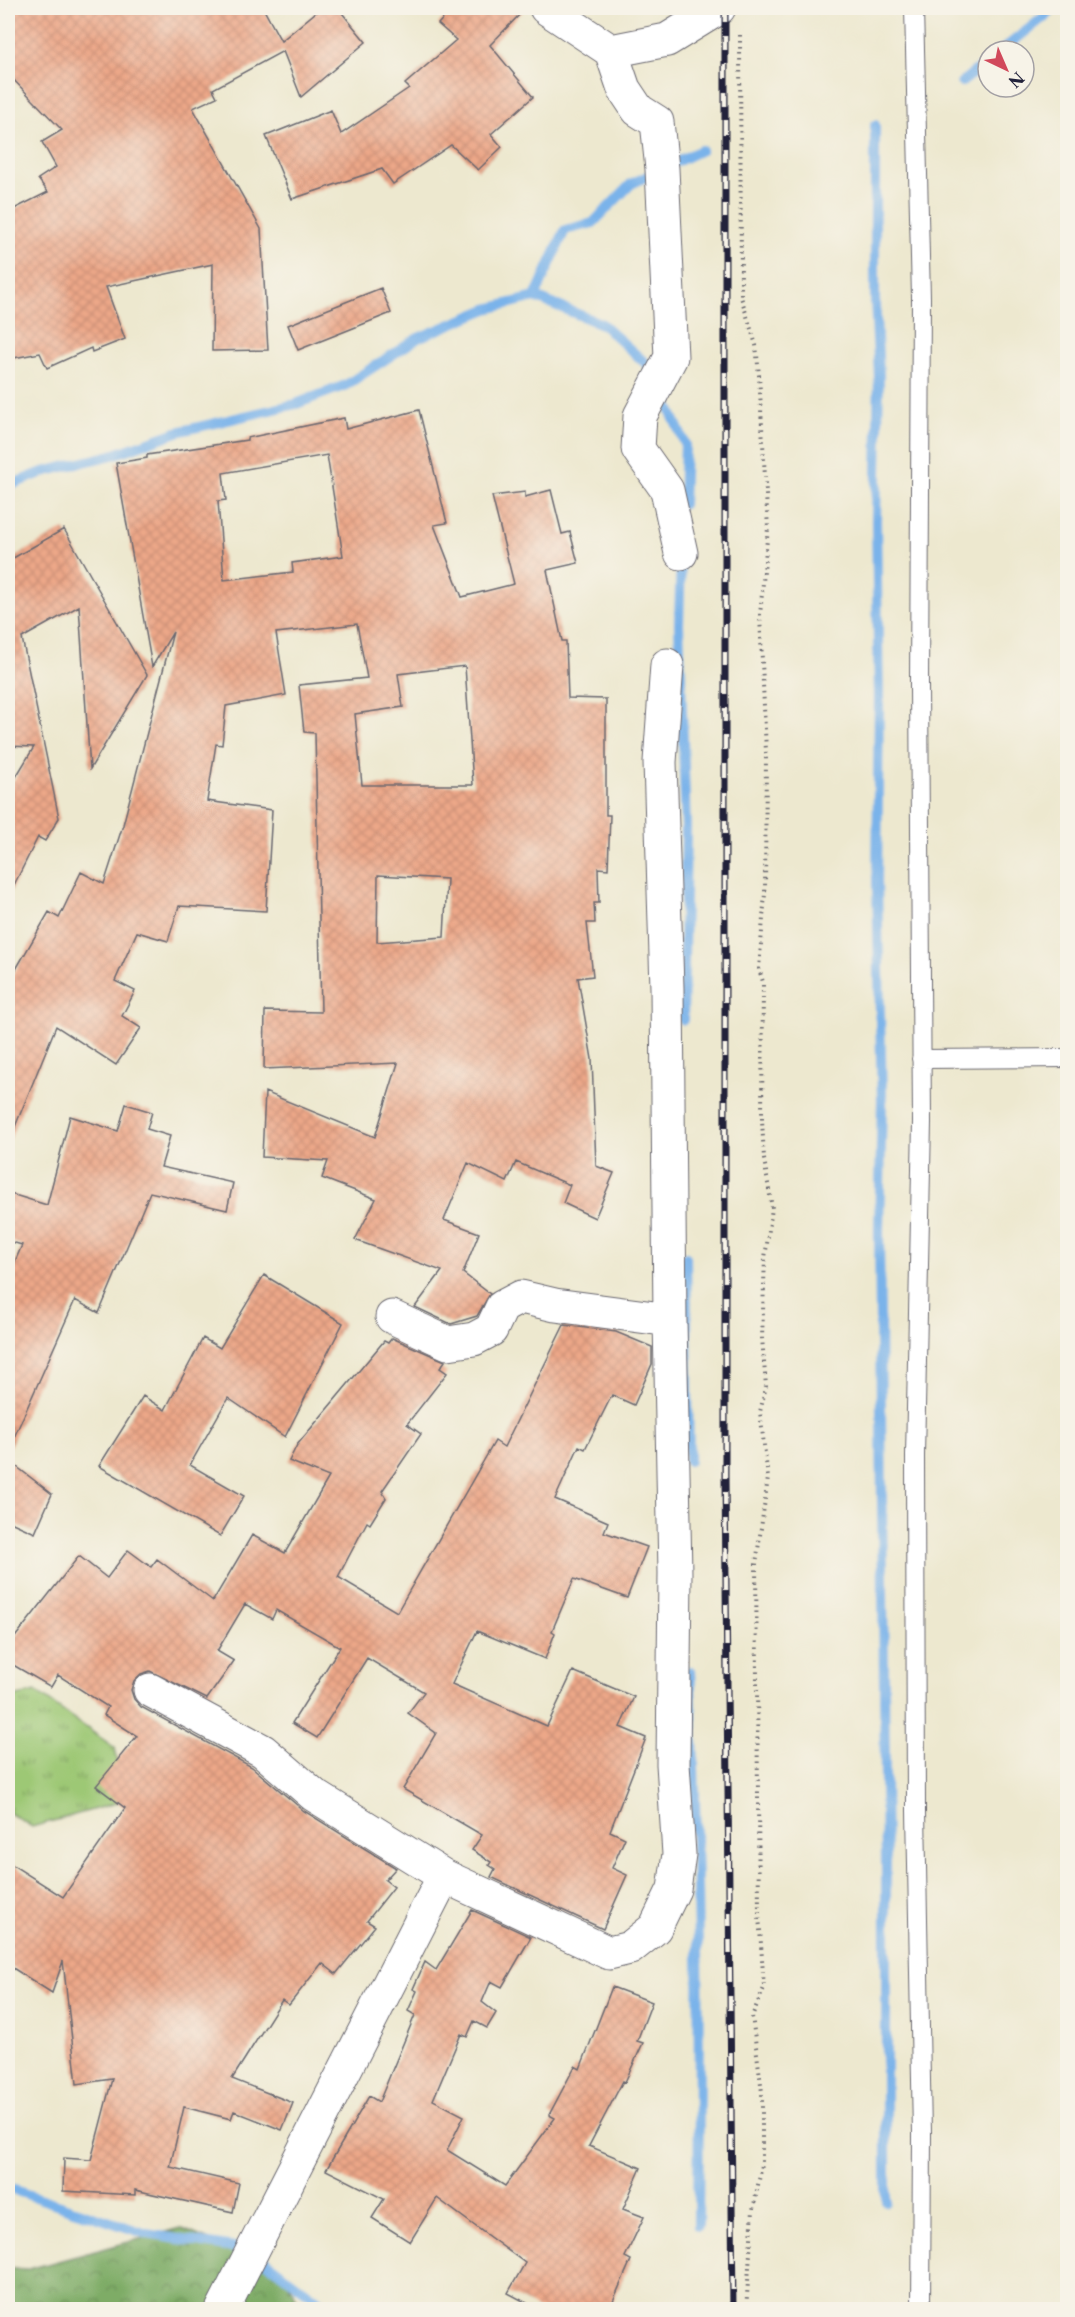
<svg xmlns="http://www.w3.org/2000/svg" width="1075" height="2317" font-family="'Libre Caslon Text',serif">
<style>
.forest{fill:url(#forest-crowns);stroke:#506750;stroke-width:1.5}
.park{fill:url(#park-tufts);stroke:#607558;stroke-width:1.5}
.lines{fill:none;stroke-linecap:round;stroke-linejoin:round}
.stream{stroke:#7ab3ea;stroke-width:10}
.building{fill:url(#building-cross-hatch);fill-rule:evenodd}
.service-casing{stroke:#69676f;stroke-width:20}
.minor-casing{stroke:#69676f;stroke-width:35}
.path{stroke:#69676f;stroke-width:4;stroke-dasharray:1.5 4.5;stroke-linecap:butt}
.service{stroke:#fff;stroke-width:18}
.minor{stroke:#fff;stroke-width:33}
.rail-casing{stroke:#22223b;stroke-width:7}
.rail{stroke:#f7f3e8;stroke-width:4.5;stroke-dasharray:14;stroke-linecap:butt}
</style>
<defs>
<pattern id="forest-crowns" width="20" height="18" patternUnits="userSpaceOnUse" patternTransform="scale(1.5)"><rect width="20" height="18" fill="#7eac66"/><path d="M2 6a3 3 0 1 1 6 0M12 15a3 3 0 1 1 6 0" fill="none" stroke="#678c55"/></pattern>
<pattern id="park-tufts" width="24" height="20" patternUnits="userSpaceOnUse" patternTransform="scale(1.5)"><rect width="24" height="20" fill="#9dc875"/><path d="M3 7l-1-3M5 7V3M7 7l1-3M15 17l-1-3M17 17v-4M19 17l1-3" fill="none" stroke="#80a261"/></pattern>
<pattern id="building-cross-hatch" width="8" height="8" patternUnits="userSpaceOnUse" patternTransform="scale(1.5)"><rect width="8" height="8" fill="#eca788"/><path d="M0 0l8 8M0 8l8-8" fill="none" stroke="#ca8f76"/></pattern>
</defs>
<rect width="100%" height="100%" fill="#f7f3e8"/>
<filter id="ink" filterUnits="userSpaceOnUse"><feTurbulence type="fractalNoise" baseFrequency=".0167" numOctaves="2"/><feDisplacementMap in="SourceGraphic" scale="12" xChannelSelector="R" yChannelSelector="G"/><feConvolveMatrix kernelMatrix="1 2 1 2 8 2 1 2 1" color-interpolation-filters="sRGB"/></filter>
<filter id="wash" filterUnits="userSpaceOnUse"><feTurbulence type="fractalNoise" baseFrequency=".008" numOctaves="4" result="noise"/><feDisplacementMap in="SourceGraphic" scale="24" xChannelSelector="R" yChannelSelector="G"/><feGaussianBlur stdDeviation="1.35" result="paint"/><feColorMatrix in="noise" values="0 0 0 0 0 0 0 0 0 0 0 0 0 0 0 0 0 1.4 0 .05"/><feComposite in="paint" operator="in"/></filter>
<g filter="url(#wash)">
<rect width="100%" height="100%" fill="#ede8cf"/>
<!-- forest -->
<path class="forest" d="M 180,2228 L 280,2269 L 303,2309 L 8,2310 L 8,2268 L 25,2270 Z"/>
<!-- park -->
<path class="park" d="M 36,1692 L 115,1748 L 124,1801 L 32,1827 L 8,1812 L 8,1698 Z"/>
<g class="lines">
<!-- stream -->
<path class="stream" d="M 1001,51 L 1055,8
M 962,82 L 988,61
M 875,125 L 875,299 L 879,376 L 876,521 L 879,699 L 877,882 L 882,1101 L 879,1230 L 886,1865 L 886,2202
M 535,297 L 565,230 L 593,223 L 631,184 L 701,150
M 661,389 L 685,444 L 683,504
M 8,486 L 43,472 L 112,455 L 177,432 L 296,404 L 346,385 L 418,338 L 487,309 L 535,297 L 602,324 L 652,369 L 655,375
M 681,555 L 679,624 L 686,828 L 683,1020
M 686,1257 L 689,1461
M 690,1671 C 699,1856 700,2040 698,2226
M 8,2188 L 147,2234 L 252,2251 L 331,2310"/>
</g>
<g id="blocks">
<!-- building -->
<path class="building" d="M 8,8 L 263,8 L 281,41 L 321,8 L 338,8 L 366,42 L 301,97 L 283,51 L 213,89 L 217,97 L 193,108 L 261,229 L 268,350 L 212,351 L 213,264 L 106,287 L 125,339 L 92,352 L 91,348 L 47,368 L 40,353 L 8,359 L 8,212 L 48,192 L 38,179 L 56,167 L 42,142 L 62,130 L 8,74 Z
M 453,8 L 526,8 L 490,45 L 533,97 L 491,134 L 502,147 L 478,170 L 451,145 L 393,184 L 382,169 L 292,199 L 266,136 L 331,110 L 341,134 L 409,88 L 405,84 L 456,40 L 438,24 Z
M 381,288 L 391,313 L 298,350 L 288,325 Z
M 419,410 L 447,523 L 434,525 L 462,597 L 514,584 L 492,496 L 525,492 L 525,497 L 551,490 L 562,534 L 570,532 L 578,563 L 547,570 L 562,641 L 566,641 L 568,698 L 606,699 L 606,815 L 610,815 L 608,869 L 598,868 L 599,903 L 594,903 L 595,923 L 587,923 L 593,976 L 578,978 L 592,1059 L 596,1166 L 614,1173 L 595,1218 L 563,1203 L 570,1185 L 516,1162 L 507,1182 L 468,1163 L 444,1220 L 479,1233 L 463,1273 L 490,1294 L 477,1316 L 451,1324 L 415,1307 L 442,1271 L 355,1240 L 376,1199 L 322,1178 L 328,1161 L 262,1157 L 265,1092 L 375,1137 L 398,1063 L 264,1069 L 265,1011 L 321,1012 L 315,733 L 304,732 L 299,685 L 367,678 L 357,624 L 276,633 L 286,695 L 226,706 L 222,745 L 216,744 L 207,801 L 272,810 L 266,911 L 179,906 L 168,941 L 137,932 L 115,981 L 135,991 L 122,1016 L 141,1028 L 116,1065 L 56,1026 L 8,1144 L 8,983 L 49,912 L 59,918 L 81,872 L 104,884 L 123,825 L 173,632 L 152,667 L 116,463 L 147,458 L 147,455 L 247,440 L 247,438 L 344,418 L 346,429 ZM 327,455 L 343,556 L 292,563 L 293,572 L 224,580 L 218,501 L 226,500 L 223,473 ZM 465,666 L 473,785 L 362,785 L 355,714 L 403,707 L 398,674 ZM 378,875 L 447,879 L 444,937 L 377,942 Z
M 64,529 L 147,675 L 90,769 L 79,606 L 22,638 L 59,818 L 45,841 L 38,837 L 8,897 L 8,790 L 34,747 L 8,746 L 8,561 Z
M 126,1104 L 152,1112 L 147,1129 L 170,1136 L 161,1167 L 233,1183 L 227,1210 L 150,1192 L 99,1313 L 75,1300 L 8,1451 L 8,1278 L 22,1245 L 8,1241 L 8,1193 L 47,1205 L 70,1116 L 118,1131 Z
M 264,1275 L 343,1323 L 285,1437 L 228,1398 L 190,1465 L 244,1496 L 220,1536 L 99,1466 L 143,1396 L 165,1410 L 203,1338 L 220,1348 Z
M 564,1325 L 616,1332 L 652,1347 L 652,1364 L 634,1405 L 612,1395 L 585,1449 L 579,1446 L 555,1499 L 608,1522 L 604,1532 L 647,1547 L 627,1598 L 574,1579 L 552,1631 L 555,1633 L 545,1659 L 477,1631 L 452,1684 L 547,1726 L 573,1671 L 634,1697 L 620,1727 L 646,1738 L 610,1831 L 625,1838 L 612,1868 L 627,1875 L 603,1929 L 491,1877 L 495,1869 L 489,1865 L 491,1862 L 472,1850 L 482,1835 L 403,1789 L 436,1733 L 408,1713 L 424,1692 L 367,1658 L 317,1738 L 292,1723 L 340,1647 L 276,1610 L 272,1619 L 245,1604 L 217,1651 L 234,1661 L 207,1699 L 150,1671 L 141,1674 L 134,1681 L 131,1690 L 134,1699 L 141,1707 L 252,1767 L 304,1811 L 396,1868 L 385,1880 L 394,1887 L 367,1921 L 375,1926 L 336,1974 L 322,1963 L 289,2005 L 282,2000 L 232,2079 L 293,2103 L 282,2130 L 234,2111 L 231,2119 L 184,2107 L 170,2167 L 239,2183 L 233,2212 L 135,2190 L 135,2195 L 63,2191 L 64,2158 L 91,2160 L 112,2079 L 77,2084 L 63,1961 L 52,1993 L 8,1965 L 8,1862 L 63,1897 L 125,1808 L 96,1786 L 137,1736 L 104,1715 L 108,1707 L 58,1675 L 51,1687 L 8,1662 L 8,1646 L 79,1556 L 107,1578 L 128,1550 L 151,1567 L 157,1559 L 213,1601 L 252,1535 L 285,1553 L 329,1477 L 289,1461 L 297,1445 L 384,1341 L 388,1343 L 392,1338 L 445,1361 L 440,1368 L 447,1373 L 407,1424 L 421,1434 L 382,1491 L 386,1498 L 370,1524 L 367,1522 L 338,1577 L 397,1612 L 495,1441 L 504,1447 Z
M 8,1460 L 52,1494 L 35,1533 L 8,1521 Z
M 472,1910 L 531,1937 L 502,1987 L 491,1981 L 482,2002 L 496,2013 L 487,2028 L 474,2021 L 467,2037 L 461,2034 L 433,2100 L 464,2116 L 447,2150 L 505,2186 L 555,2118 L 549,2115 L 575,2066 L 580,2069 L 612,1987 L 652,2002 L 637,2041 L 643,2043 L 625,2082 L 623,2081 L 589,2146 L 641,2168 L 623,2209 L 644,2217 L 625,2257 L 631,2260 L 609,2310 L 540,2310 L 508,2293 L 525,2263 L 437,2198 L 410,2242 L 372,2218 L 384,2199 L 326,2170 L 369,2096 L 379,2102 L 415,2015 L 408,2011 L 417,1991 L 413,1989 L 425,1962 L 436,1970 Z"/>
</g>
</g>
<g filter="url(#ink)">
<use href="#blocks" fill-opacity="0" stroke="#69676f" stroke-width="1.5"/>
<g class="lines">
<!-- service casing -->
<g class="service-casing">
<path id="service" d="M 914,8 L 921,298 L 919,685 L 922,1122 L 915,1456 L 916,1811 L 922,2134 L 921,2310
M 921,1059 L 1068,1058"/>
</g>
<!-- minor casing -->
<g class="minor-casing">
<path id="minor" d="M 546,8 L 611,51 L 624,89 L 638,110 L 657,122 L 662,169 L 671,357 L 640,416 L 638,449 L 667,490 L 681,553
M 611,51 L 667,40 L 719,8
M 667,665 L 660,762 L 667,988 L 670,1320
M 150,1690 L 263,1751 L 314,1795 L 444,1876 L 609,1953 L 630,1948 L 655,1928 L 674,1889 L 679,1854 L 673,1764 L 675,1573 L 670,1320 L 555,1305 L 521,1297 L 502,1307 L 491,1330 L 474,1339 L 448,1343 L 392,1317
M 222,2310 L 444,1876"/>
</g>
<!-- path -->
<path class="path" d="M 740,35 L 741,297 L 756,345 L 759,375 L 768,528 L 760,615 L 766,752 L 765,893 L 759,969 L 763,982 L 762,1119 L 764,1159 L 772,1208 L 765,1258 L 762,1338 L 766,1386 L 760,1412 L 768,1478 L 756,1564 L 759,1915 L 764,1988 L 752,2016 L 762,2092 L 762,2165 L 753,2210 L 746,2310"/>
<!-- service -->
<use href="#service" class="service"/>
<!-- minor -->
<use href="#minor" class="minor"/>
<!-- rail casing -->
<g class="rail-casing">
<path id="rail" d="M 725,8 L 725,1476 L 733,2310"/>
</g>
<!-- rail -->
<use href="#rail" class="rail"/>
</g>
</g>
<!-- margin -->
<rect width="1075" height="2317" fill="none" stroke="#f7f3e8" stroke-width="30"/>
<!-- north arrow -->
<g transform="translate(1006 69) rotate(136)"><circle r="28" fill="#f7f3e8" stroke="#a29fa3" stroke-width="1.5"/>
<path d="M0-4.5L10 22L0 15L-10 22Z" fill="#d1495b"/>
<text y="-9" font-size="16" font-weight="bold" text-anchor="middle" fill="#22223b">N</text>
</g>
</svg>
